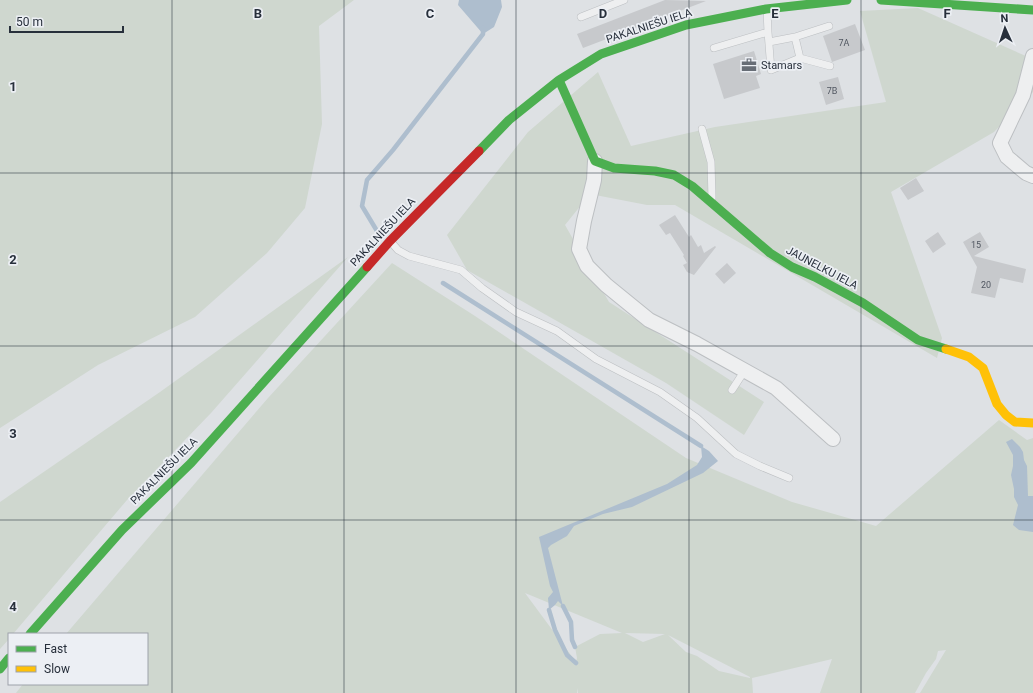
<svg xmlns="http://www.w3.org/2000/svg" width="1033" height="693" font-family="Roboto,sans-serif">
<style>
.green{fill:#cfd7cf;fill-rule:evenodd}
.water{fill:#aebece}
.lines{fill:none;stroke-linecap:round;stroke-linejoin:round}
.stream{stroke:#aebece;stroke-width:4.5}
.building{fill:#c7c9cc}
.lane-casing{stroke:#bcbfc2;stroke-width:8}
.street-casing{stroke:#bcbfc2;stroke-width:16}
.lane{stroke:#eeeff0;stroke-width:7}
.street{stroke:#eeeff0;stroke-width:14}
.fast{stroke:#4caf50;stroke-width:9}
.slow{stroke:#ffc107;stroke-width:9}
.jam{stroke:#c62828;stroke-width:9}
.grid{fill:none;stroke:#272f3b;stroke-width:1;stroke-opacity:0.55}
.labels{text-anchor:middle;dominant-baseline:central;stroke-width:3.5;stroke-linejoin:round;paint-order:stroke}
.number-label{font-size:9px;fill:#505660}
.street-label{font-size:11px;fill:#272f3b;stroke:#eceff4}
.poi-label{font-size:11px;fill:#272f3b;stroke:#eceff4;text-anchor:start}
.grid-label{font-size:13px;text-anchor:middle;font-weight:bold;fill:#272f3b;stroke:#eceff4;stroke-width:3.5;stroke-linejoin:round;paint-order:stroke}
</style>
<rect width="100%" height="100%" fill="#dee1e4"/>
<!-- green -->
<path class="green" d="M 0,0 L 354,0 L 319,26 L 322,124 L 305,208 L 267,253 L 195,317 L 98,365 L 0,428 Z
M 918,8 L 1028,57 L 1033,74 L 1033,92 L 994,132 L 891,192 L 942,338 L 937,358 L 675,205 L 647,205 L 590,194 L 565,225 L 609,302 L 764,402 L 744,435 L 666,383 L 467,270 L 447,235 L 528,132 L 598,72 L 631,146 L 715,127 L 886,102 L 860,11 Z
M 348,257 L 211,413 L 127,500 L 13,634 L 9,634 L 9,639 L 0,649 L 0,502 L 160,392 Z
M 392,263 L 475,316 L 686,458 L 792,502 L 876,526 L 999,420 L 1027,440 L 1033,438 L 1033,693 L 920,693 L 946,650 L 938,651 L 936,659 L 926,673 L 915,693 L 820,693 L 832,659 L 752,678 L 753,693 L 578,693 L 577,688 L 577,693 L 16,693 L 23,684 L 147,684 L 147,634 L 66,634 L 268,398 ZM 525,593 L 622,633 L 600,634 L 575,647 L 577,658 L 576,662 ZM 625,633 L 665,634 L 643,642 ZM 668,635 L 750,677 L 750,678 L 719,671 L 697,656 L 686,652 Z"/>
<!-- water -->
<path class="water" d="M 459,0 L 501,0 L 502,7 L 494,27 L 483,34 L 458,5 Z
M 1012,439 L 1020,447 L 1023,452 L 1024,460 L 1027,466 L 1028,496 L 1033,496 L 1033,532 L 1019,530 L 1013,525 L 1018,505 L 1014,497 L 1014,489 L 1011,475 L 1013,466 L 1013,455 L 1006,442 Z
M 701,446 L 709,451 L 718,461 L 703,473 L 632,507 L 603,514 L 574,526 L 567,536 L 551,545 L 548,548 L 563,606 L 558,601 L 555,605 L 549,610 L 548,598 L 553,592 L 550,586 L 539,537 L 667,484 L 697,465 L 702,457 Z"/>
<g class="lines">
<!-- stream -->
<path class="stream" d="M 377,231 L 362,206 L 367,180 L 393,150 L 483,34 L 483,28
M 443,283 L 701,446
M 563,606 L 571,622 L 572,640 L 575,647
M 549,610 L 555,630 L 567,655 L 576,663"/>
</g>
<!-- building -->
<path class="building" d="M 665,0 L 706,1 L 583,48 L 577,34 Z
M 855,24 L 865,50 L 832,62 L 823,36 Z
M 754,51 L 761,74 L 756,76 L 760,88 L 724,99 L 713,64 Z
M 838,77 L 844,99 L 826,105 L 819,82 Z
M 916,178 L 924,191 L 908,200 L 900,188 Z
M 675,215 L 689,237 L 691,235 L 698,247 L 701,245 L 704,253 L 715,246 L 716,247 L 694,275 L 687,272 L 683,265 L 687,263 L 683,256 L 684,255 L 670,233 L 666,235 L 659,225 Z
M 938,232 L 946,244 L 933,253 L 925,241 Z
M 980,232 L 989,247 L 974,256 L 1026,269 L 1023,283 L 1000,278 L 995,298 L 971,293 L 977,267 L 963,242 Z
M 727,263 L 736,273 L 724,284 L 715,274 Z"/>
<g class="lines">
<!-- lane casing -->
<g class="lane-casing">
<path id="lane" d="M 581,17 L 624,0
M 768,32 L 771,70 L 800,58 L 795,37 L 769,42
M 795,37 L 829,26
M 714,48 L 768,32 L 767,11
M 800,58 L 830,66
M 702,129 L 711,162 L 712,198
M 391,242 L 398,250 L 409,256 L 461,270 L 482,288 L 516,312 L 557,331 L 596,359 L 660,392 L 697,418 L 736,454 L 760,466 L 789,478
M 732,390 L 745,370"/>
</g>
<!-- street casing -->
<g class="street-casing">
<path id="street" d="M 1033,56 L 1023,95 L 1000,143 L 1007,157 L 1026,173 L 1033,176
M 595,161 L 594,180 L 584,221 L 579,249 L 587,266 L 606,285 L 649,320 L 697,344 L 776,388 L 833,439"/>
</g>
<!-- lane -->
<use href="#lane" class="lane"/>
<!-- street -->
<use href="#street" class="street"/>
<!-- fast -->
<path class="fast" d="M 881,0 L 1033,10
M 559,80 L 595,161 L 614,168 L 655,171 L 674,175 L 692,186 L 770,253 L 792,267 L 815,277 L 863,303 L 918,340 L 946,349
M 479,151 L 509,120 L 559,80 L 601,54 L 686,25 L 766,9 L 847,0
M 30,634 L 122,530 L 191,463 L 367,267
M 0,669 L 9,658"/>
<!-- slow -->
<path class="slow" d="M 946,349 L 969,357 L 983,368 L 997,404 L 1006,415 L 1015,422 L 1033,423"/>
<!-- jam -->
<path class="jam" d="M 367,267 L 390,241 L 479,151"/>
</g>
<!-- grid -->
<path class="grid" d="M 172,0 L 172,693M 344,0 L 344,693M 516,0 L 516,693M 689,0 L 689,693M 861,0 L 861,693M 0,173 L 1033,173M 0,346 L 1033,346M 0,520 L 1033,520"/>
<!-- icons -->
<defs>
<g id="office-bare" transform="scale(1.2)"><path d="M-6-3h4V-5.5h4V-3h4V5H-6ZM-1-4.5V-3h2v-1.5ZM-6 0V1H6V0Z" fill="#676d76" stroke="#eceff4" stroke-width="2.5" paint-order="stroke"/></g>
</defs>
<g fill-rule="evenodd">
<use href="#office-bare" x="749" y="65"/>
</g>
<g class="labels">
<!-- number labels -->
<g class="number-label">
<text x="844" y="43">7A</text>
<text x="832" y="91">7B</text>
<text x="976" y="245">15</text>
<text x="986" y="285">20</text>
</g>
<!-- street labels -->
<g class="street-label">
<text transform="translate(649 26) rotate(-18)">PAKALNIEŠU IELA</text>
<text transform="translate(383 232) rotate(-47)">PAKALNIEŠU IELA</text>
<text transform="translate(822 268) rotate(28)">JAUNELKU IELA</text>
<text transform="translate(164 471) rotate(-45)">PAKALNIEŠU IELA</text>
</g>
<!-- poi labels -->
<g class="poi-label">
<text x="761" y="65">Stamars</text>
</g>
</g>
<g class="grid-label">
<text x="258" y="18">B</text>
<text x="430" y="18">C</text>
<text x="603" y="18">D</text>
<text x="775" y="18">E</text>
<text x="947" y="18">F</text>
<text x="13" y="91">1</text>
<text x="13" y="264">2</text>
<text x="13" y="438">3</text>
<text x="13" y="611">4</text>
</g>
<!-- legend -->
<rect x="8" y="633" width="140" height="52" fill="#eceff4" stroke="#9da2aa"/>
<rect x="16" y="646" width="20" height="6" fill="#4caf50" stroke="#9da2aa"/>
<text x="44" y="653" font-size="12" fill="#272f3b">Fast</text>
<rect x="16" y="666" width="20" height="6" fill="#ffc107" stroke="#9da2aa"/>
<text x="44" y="673" font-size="12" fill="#272f3b">Slow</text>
<!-- north arrow -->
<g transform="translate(1005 28) rotate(357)" stroke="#eceff4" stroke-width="3" paint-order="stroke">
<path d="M0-3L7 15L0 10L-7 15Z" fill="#272f3b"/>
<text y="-6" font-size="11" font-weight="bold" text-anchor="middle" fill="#272f3b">N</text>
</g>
<!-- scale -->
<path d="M10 26v6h113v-6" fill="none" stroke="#272f3b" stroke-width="2"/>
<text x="16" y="26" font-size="12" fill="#272f3b" stroke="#eceff4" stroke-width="3" paint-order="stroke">50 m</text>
</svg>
